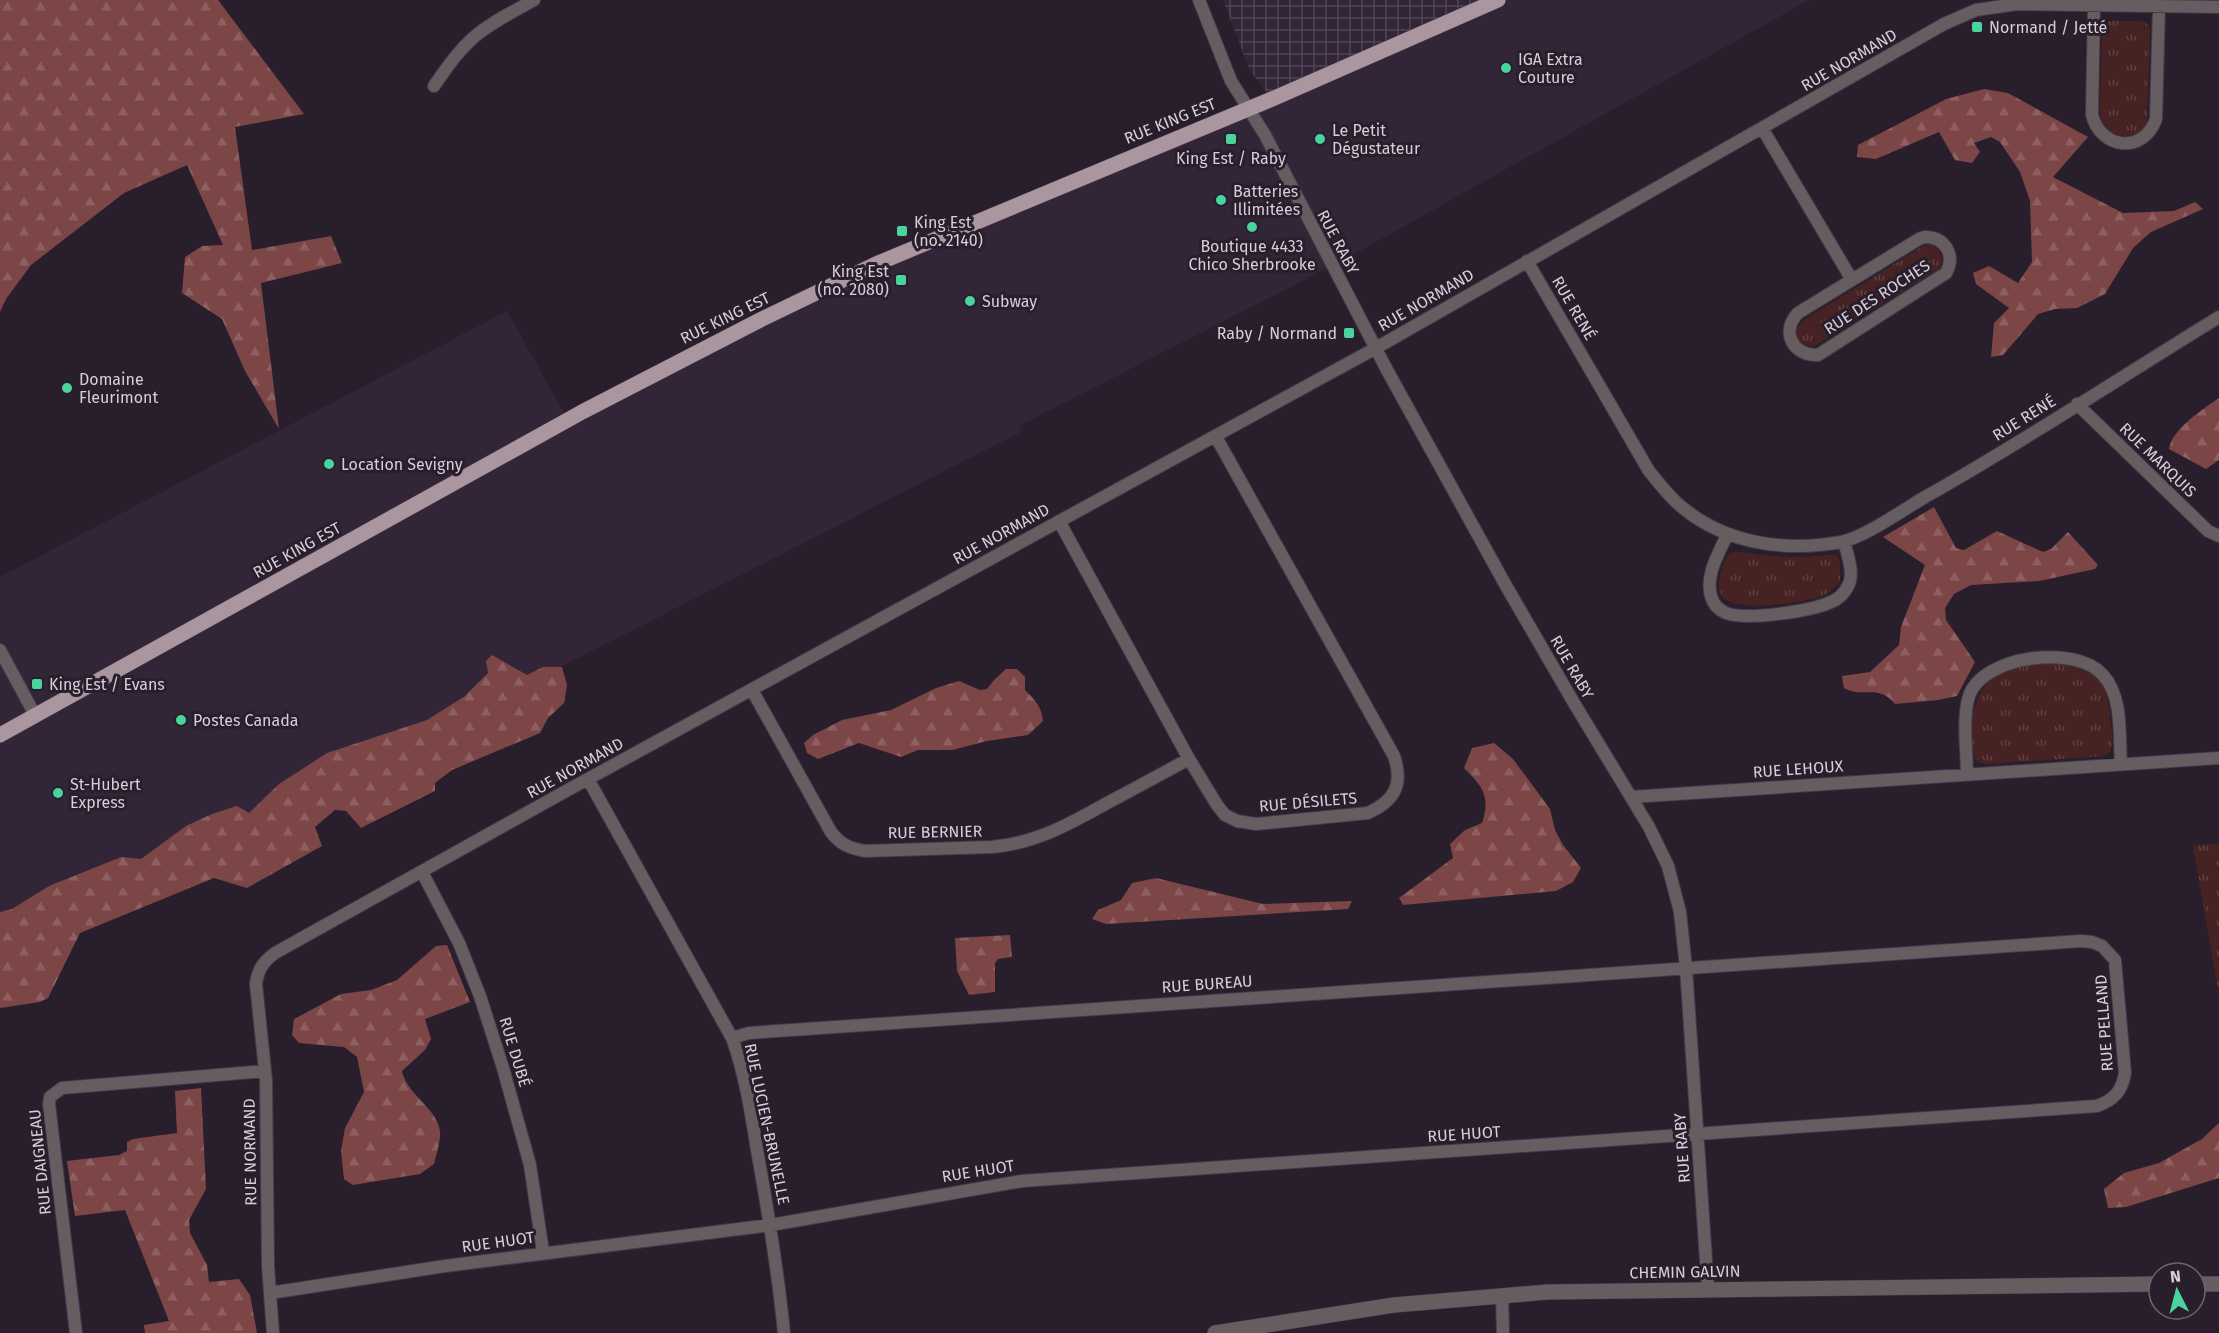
<svg xmlns="http://www.w3.org/2000/svg" width="2219" height="1333" font-family="'Fira Sans',sans-serif">
<style>
.built{fill:#332538}
.industrial{fill:url(#industrial-grid)}
.grass{fill:url(#grass-tufts)}
.forest{fill:url(#forest-firs)}
.lines{fill:none;stroke-linecap:round;stroke-linejoin:round}
.minor-casing{stroke:#453a48;stroke-width:14}
.tertiary-casing{stroke:#453a48;stroke-width:16}
.primary-casing{stroke:#453a48;stroke-width:16}
.minor{stroke:#665d61;stroke-width:12}
.tertiary{stroke:#665d61;stroke-width:15}
.primary{stroke:#a9969f;stroke-width:15}
.poi-dot{fill:#49d49d;stroke:#291e2c;stroke-width:2}
.labels{text-anchor:middle;dominant-baseline:central;stroke-width:6;stroke-linejoin:round;paint-order:stroke}
.poi-label{font-size:16px;fill:#d6cfd9;stroke:#291e2c;text-anchor:start}
.street-label{font-size:16px;fill:#d6cfd9;stroke:#291e2c}
</style>
<defs>
<pattern id="industrial-grid" width="8" height="8" patternUnits="userSpaceOnUse" patternTransform="scale(1.5)"><rect width="8" height="8" fill="#332538"/><path d="M0 4h8M4 0v8" fill="none" stroke="#504454"/></pattern>
<pattern id="grass-tufts" width="24" height="20" patternUnits="userSpaceOnUse" patternTransform="scale(1.5)"><rect width="24" height="20" fill="#462223"/><path d="M3 7l-1-3M5 7V3M7 7l1-3M15 17l-1-3M17 17v-4M19 17l1-3" fill="none" stroke="#604142"/></pattern>
<pattern id="forest-firs" width="22" height="20" patternUnits="userSpaceOnUse" patternTransform="scale(1.5)"><rect width="22" height="20" fill="#7c4546"/><path d="M5 1l3.5 6h-7zM16 11l3.5 6h-7z" fill="#8e5f60"/></pattern>
</defs>
<rect width="100%" height="100%" fill="#291e2c"/>
<!-- built -->
<path class="built" d="M 1498,0 L 1809,0 L 1349,257 L 1019,426 L 1021,432 L 0,953 L 0,577 L 507,311 L 568,420 L 762,319 Z"/>
<!-- industrial -->
<path class="industrial" d="M 1223,0 L 1498,0 L 1272,99 L 1250,71 Z"/>
<!-- grass -->
<path class="grass" d="M 2110,21 L 2141,21 L 2149,25 L 2150,30 L 2147,123 L 2143,130 C 2124,141 2107,138 2100,116 L 2102,30 L 2103,25 Z
M 1931,245 C 1941,250 1944,257 1940,268 L 1814,346 C 1796,346 1789,332 1804,320 L 1923,246 Z
M 1737,552 C 1760,555 1781,557 1804,557 C 1815,557 1826,553 1837,556 L 1840,563 L 1840,582 C 1835,588 1829,593 1822,596 C 1805,603 1736,613 1723,597 C 1716,588 1719,576 1723,566 C 1725,558 1728,553 1737,552 Z
M 2046,663 L 2071,664 L 2087,670 L 2100,680 L 2107,696 L 2113,742 L 2110,752 L 2104,756 L 1987,764 L 1977,762 C 1964,737 1973,686 2000,673 C 2013,666 2031,665 2046,663 Z
M 2219,844 L 2219,995 L 2193,845 Z"/>
<!-- forest -->
<path class="forest" d="M 0,0 L 218,0 L 304,114 L 235,127 L 252,250 L 331,236 L 342,263 L 261,283 L 279,429 L 245,371 L 222,319 L 182,293 L 185,257 L 202,246 L 223,245 L 187,165 L 124,193 L 31,265 L 6,299 L 0,312 Z
M 1984,89 L 2008,93 L 2088,137 L 2053,177 L 2123,213 L 2174,211 L 2195,202 L 2203,209 L 2151,232 L 2133,248 L 2105,294 L 2077,308 L 2055,309 L 2038,314 L 2003,355 L 1991,357 L 1994,323 L 2009,308 L 1976,284 L 1973,273 L 1989,266 L 2018,283 L 2032,262 L 2030,201 L 2020,172 L 2000,142 L 1991,137 L 1974,143 L 1980,152 L 1972,163 L 1955,160 L 1939,132 L 1876,159 L 1857,157 L 1858,145 L 1946,99 Z
M 2219,398 L 2219,460 L 2206,469 L 2169,449 C 2172,429 2203,409 2219,398 Z
M 1934,507 L 1956,548 L 1964,550 L 1997,531 L 2043,552 L 2051,549 L 2068,532 L 2098,565 L 2095,569 L 2039,581 L 1971,585 L 1954,594 L 1945,608 L 1946,620 L 1975,662 L 1957,696 L 1938,700 L 1895,704 C 1878,683 1863,699 1844,688 L 1842,676 L 1870,672 L 1899,645 L 1901,627 L 1925,565 L 1883,537 Z
M 492,655 L 527,675 L 543,667 L 562,667 L 567,685 L 564,703 L 548,718 L 540,733 L 452,770 L 435,783 L 435,791 L 361,828 L 346,811 L 335,810 L 315,827 L 322,846 L 247,888 L 214,878 L 80,933 L 48,998 L 40,1002 L 0,1008 L 0,912 L 12,909 L 49,886 L 121,857 L 141,859 L 186,826 L 212,814 L 237,806 L 249,813 L 279,784 L 327,753 L 427,720 L 465,696 L 488,673 L 486,661 Z
M 1006,669 L 1017,669 L 1025,677 L 1025,690 C 1035,700 1042,707 1043,721 L 1028,735 L 987,741 L 952,750 L 918,750 L 901,757 L 859,743 L 818,759 L 807,753 L 804,743 L 813,735 L 842,720 L 891,710 L 936,688 L 959,681 L 980,690 L 987,689 L 994,680 Z
M 1494,743 L 1513,759 L 1550,809 L 1555,830 L 1563,845 L 1581,868 L 1573,882 L 1556,891 L 1403,905 L 1399,898 L 1453,858 L 1450,844 L 1465,830 L 1482,823 C 1491,796 1482,786 1464,768 L 1472,748 Z
M 1156,878 L 1263,904 L 1352,901 L 1348,909 L 1106,924 L 1092,919 L 1098,910 L 1121,900 L 1132,883 Z
M 1010,935 L 1012,957 L 998,959 L 995,963 L 995,992 L 969,995 L 957,971 L 955,938 Z
M 447,945 L 470,1002 L 425,1019 L 431,1039 L 425,1050 L 402,1071 C 407,1095 437,1108 440,1131 C 441,1141 436,1155 434,1164 L 420,1174 L 353,1185 L 344,1179 L 341,1151 L 345,1128 L 364,1092 L 357,1057 L 344,1047 L 299,1043 L 292,1035 L 294,1019 L 341,994 L 371,990 L 397,980 L 436,946 Z
M 201,1088 L 206,1189 L 189,1220 L 190,1233 L 207,1265 L 209,1282 L 239,1279 L 250,1295 L 257,1333 L 145,1333 L 144,1325 L 169,1321 L 125,1210 L 75,1216 L 67,1161 L 119,1155 L 127,1151 L 127,1142 L 133,1139 L 177,1133 L 175,1091 Z
M 2219,1123 L 2219,1178 L 2126,1207 L 2108,1208 L 2104,1189 L 2124,1173 L 2159,1163 L 2202,1139 Z"/>
<g class="lines">
<!-- minor casing -->
<g class="minor-casing">
<path id="minor" d="M 1199,0 L 1231,81 L 1265,135 L 1387,370 L 1505,584 L 1574,703 L 1649,827 L 1668,866 L 1680,912 L 1686,968 L 1708,1289
M 2094,5 L 2092,115 C 2101,150 2144,154 2156,119 L 2159,6
M 434,86 C 446,69 457,52 473,38 C 491,22 513,12 534,0
M 1762,128 L 1852,280
M 1925,237 C 1945,237 1956,255 1946,273 L 1818,355 C 1793,356 1780,332 1798,313 L 1919,239 Z
M 1527,261 L 1649,471 C 1659,483 1670,498 1683,508 C 1727,544 1786,552 1841,542 C 1865,537 1903,510 1925,497 C 2025,441 2121,377 2219,317
M 2077,404 L 2208,531 L 2219,536
M 1059,521 L 1189,759 L 1217,805 L 1225,815 L 1237,821 L 1256,824 L 1368,813 C 1394,801 1404,785 1394,756 L 1216,437
M 1727,535 C 1719,553 1705,575 1711,596 C 1713,604 1719,610 1726,613 C 1747,621 1811,611 1831,602 C 1839,599 1844,594 1848,586 C 1855,574 1847,554 1844,541
M 0,650 L 35,715
M 752,690 L 831,832 C 841,845 849,848 865,851 L 991,847 C 1034,844 1070,824 1107,803 C 1134,789 1161,774 1189,759
M 1967,775 C 1967,752 1962,718 1969,696 C 1983,655 2076,644 2103,675 C 2123,697 2119,735 2121,764
M 588,779 L 732,1038 C 745,1074 751,1112 757,1150 C 768,1211 778,1271 784,1333
M 1631,797 L 2219,758
M 422,872 L 459,943 L 480,996 L 503,1068 L 530,1165 L 543,1252
M 270,1293 L 445,1266 L 771,1225 L 1022,1181 L 2097,1106 C 2114,1100 2122,1091 2125,1073 L 2115,960 L 2102,946 L 2092,942 L 2081,941 L 749,1033 L 732,1038
M 1502,1295 L 1503,1333
M 76,1333 L 49,1104 L 50,1097 L 62,1088 L 265,1071
M 273,1333 L 268,1266 L 266,1080 L 256,984 C 258,969 263,962 275,953 L 566,791 L 1376,348 L 1944,24 L 1976,10 L 2017,4 L 2219,7"/>
</g>
<!-- tertiary casing -->
<g class="tertiary-casing">
<path id="tertiary" d="M 2195,1284 L 2219,1284
M 1215,1333 L 1394,1305 L 1548,1292 L 2159,1284"/>
</g>
<!-- primary casing -->
<g class="primary-casing">
<path id="primary" d="M 0,735 L 582,412 L 762,319 L 876,264 L 1272,99 L 1498,0"/>
</g>
<!-- minor -->
<use href="#minor" class="minor"/>
<!-- tertiary -->
<use href="#tertiary" class="tertiary"/>
<!-- primary -->
<use href="#primary" class="primary"/>
</g>
<!-- markers -->
<g class="poi-dot">
<rect x="1971" y="21" width="12" height="12" rx="3"/>
<circle cx="1506" cy="68" r="6"/>
<rect x="1225" y="133" width="12" height="12" rx="3"/>
<circle cx="1320" cy="139" r="6"/>
<circle cx="1221" cy="200" r="6"/>
<circle cx="1252" cy="227" r="6"/>
<rect x="896" y="225" width="12" height="12" rx="3"/>
<rect x="895" y="274" width="12" height="12" rx="3"/>
<circle cx="970" cy="301" r="6"/>
<rect x="1343" y="327" width="12" height="12" rx="3"/>
<circle cx="67" cy="388" r="6"/>
<circle cx="329" cy="464" r="6"/>
<rect x="31" y="678" width="12" height="12" rx="3"/>
<circle cx="181" cy="720" r="6"/>
<circle cx="58" cy="793" r="6"/>
</g>
<g class="labels">
<!-- poi labels -->
<g class="poi-label">
<text x="1989" y="27">Normand / Jetté</text>
<text x="1518" y="59">IGA Extra<tspan x="1518" dy="18">Couture</tspan></text>
<text x="1332" y="130">Le Petit<tspan x="1332" dy="18">Dégustateur</tspan></text>
<text x="1231" y="158" text-anchor="middle">King Est / Raby</text>
<text x="1233" y="191">Batteries<tspan x="1233" dy="18">Illimitées</tspan></text>
<text x="914" y="222">King Est<tspan x="914" dy="18">(no. 2140)</tspan></text>
<text x="1252" y="246" text-anchor="middle">Boutique 4433<tspan x="1252" dy="18">Chico Sherbrooke</tspan></text>
<text x="889" y="271" text-anchor="end">King Est<tspan x="889" dy="18">(no. 2080)</tspan></text>
<text x="982" y="301">Subway</text>
<text x="1337" y="333" text-anchor="end">Raby / Normand</text>
<text x="79" y="379">Domaine<tspan x="79" dy="18">Fleurimont</tspan></text>
<text x="341" y="464">Location Sevigny</text>
<text x="49" y="684">King Est / Evans</text>
<text x="193" y="720">Postes Canada</text>
<text x="70" y="784">St-Hubert<tspan x="70" dy="18">Express</tspan></text>
</g>
<!-- street labels -->
<g class="street-label">
<text transform="translate(1849 60) rotate(-30)">RUE NORMAND</text>
<text transform="translate(1170 121) rotate(-22)">RUE KING EST</text>
<text transform="translate(1338 242) rotate(62)">RUE RABY</text>
<text transform="translate(1877 297) rotate(-33)">RUE DES ROCHES</text>
<text transform="translate(1426 300) rotate(-30)">RUE NORMAND</text>
<text transform="translate(1574 308) rotate(60)">RUE RENÉ</text>
<text transform="translate(725 318) rotate(-26)">RUE KING EST</text>
<text transform="translate(2024 418) rotate(-32)">RUE RENÉ</text>
<text transform="translate(2158 460) rotate(44)">RUE MARQUIS</text>
<text transform="translate(1001 534) rotate(-29)">RUE NORMAND</text>
<text transform="translate(297 550) rotate(-29)">RUE KING EST</text>
<text transform="translate(1572 667) rotate(60)">RUE RABY</text>
<text transform="translate(575 768) rotate(-29)">RUE NORMAND</text>
<text transform="translate(1798 769) rotate(-4)">RUE LEHOUX</text>
<text transform="translate(1308 802) rotate(-5)">RUE DÉSILETS</text>
<text transform="translate(935 832) rotate(-1)">RUE BERNIER</text>
<text transform="translate(1207 984) rotate(-4)">RUE BUREAU</text>
<text transform="translate(2104 1023) rotate(-94)">RUE PELLAND</text>
<text transform="translate(515 1052) rotate(73)">RUE DUBÉ</text>
<text transform="translate(767 1124) rotate(78)">RUE LUCIEN-BRUNELLE</text>
<text transform="translate(1464 1134) rotate(-4)">RUE HUOT</text>
<text transform="translate(1682 1148) rotate(-94)">RUE RABY</text>
<text transform="translate(250 1152) rotate(-91)">RUE NORMAND</text>
<text transform="translate(40 1162) rotate(-96)">RUE DAIGNEAU</text>
<text transform="translate(978 1171) rotate(-9)">RUE HUOT</text>
<text transform="translate(498 1242) rotate(-8)">RUE HUOT</text>
<text transform="translate(1685 1272) rotate(-1)">CHEMIN GALVIN</text>
</g>
</g>
<!-- north arrow -->
<g transform="translate(2177 1291) rotate(354)"><circle r="28" fill="#291e2c" stroke="#6e6571" stroke-width="1.5"/>
<path d="M0-4.5L10 22L0 15L-10 22Z" fill="#49d49d"/>
<text y="-9" font-size="16" font-weight="bold" text-anchor="middle" fill="#d6cfd9">N</text>
</g>
</svg>
